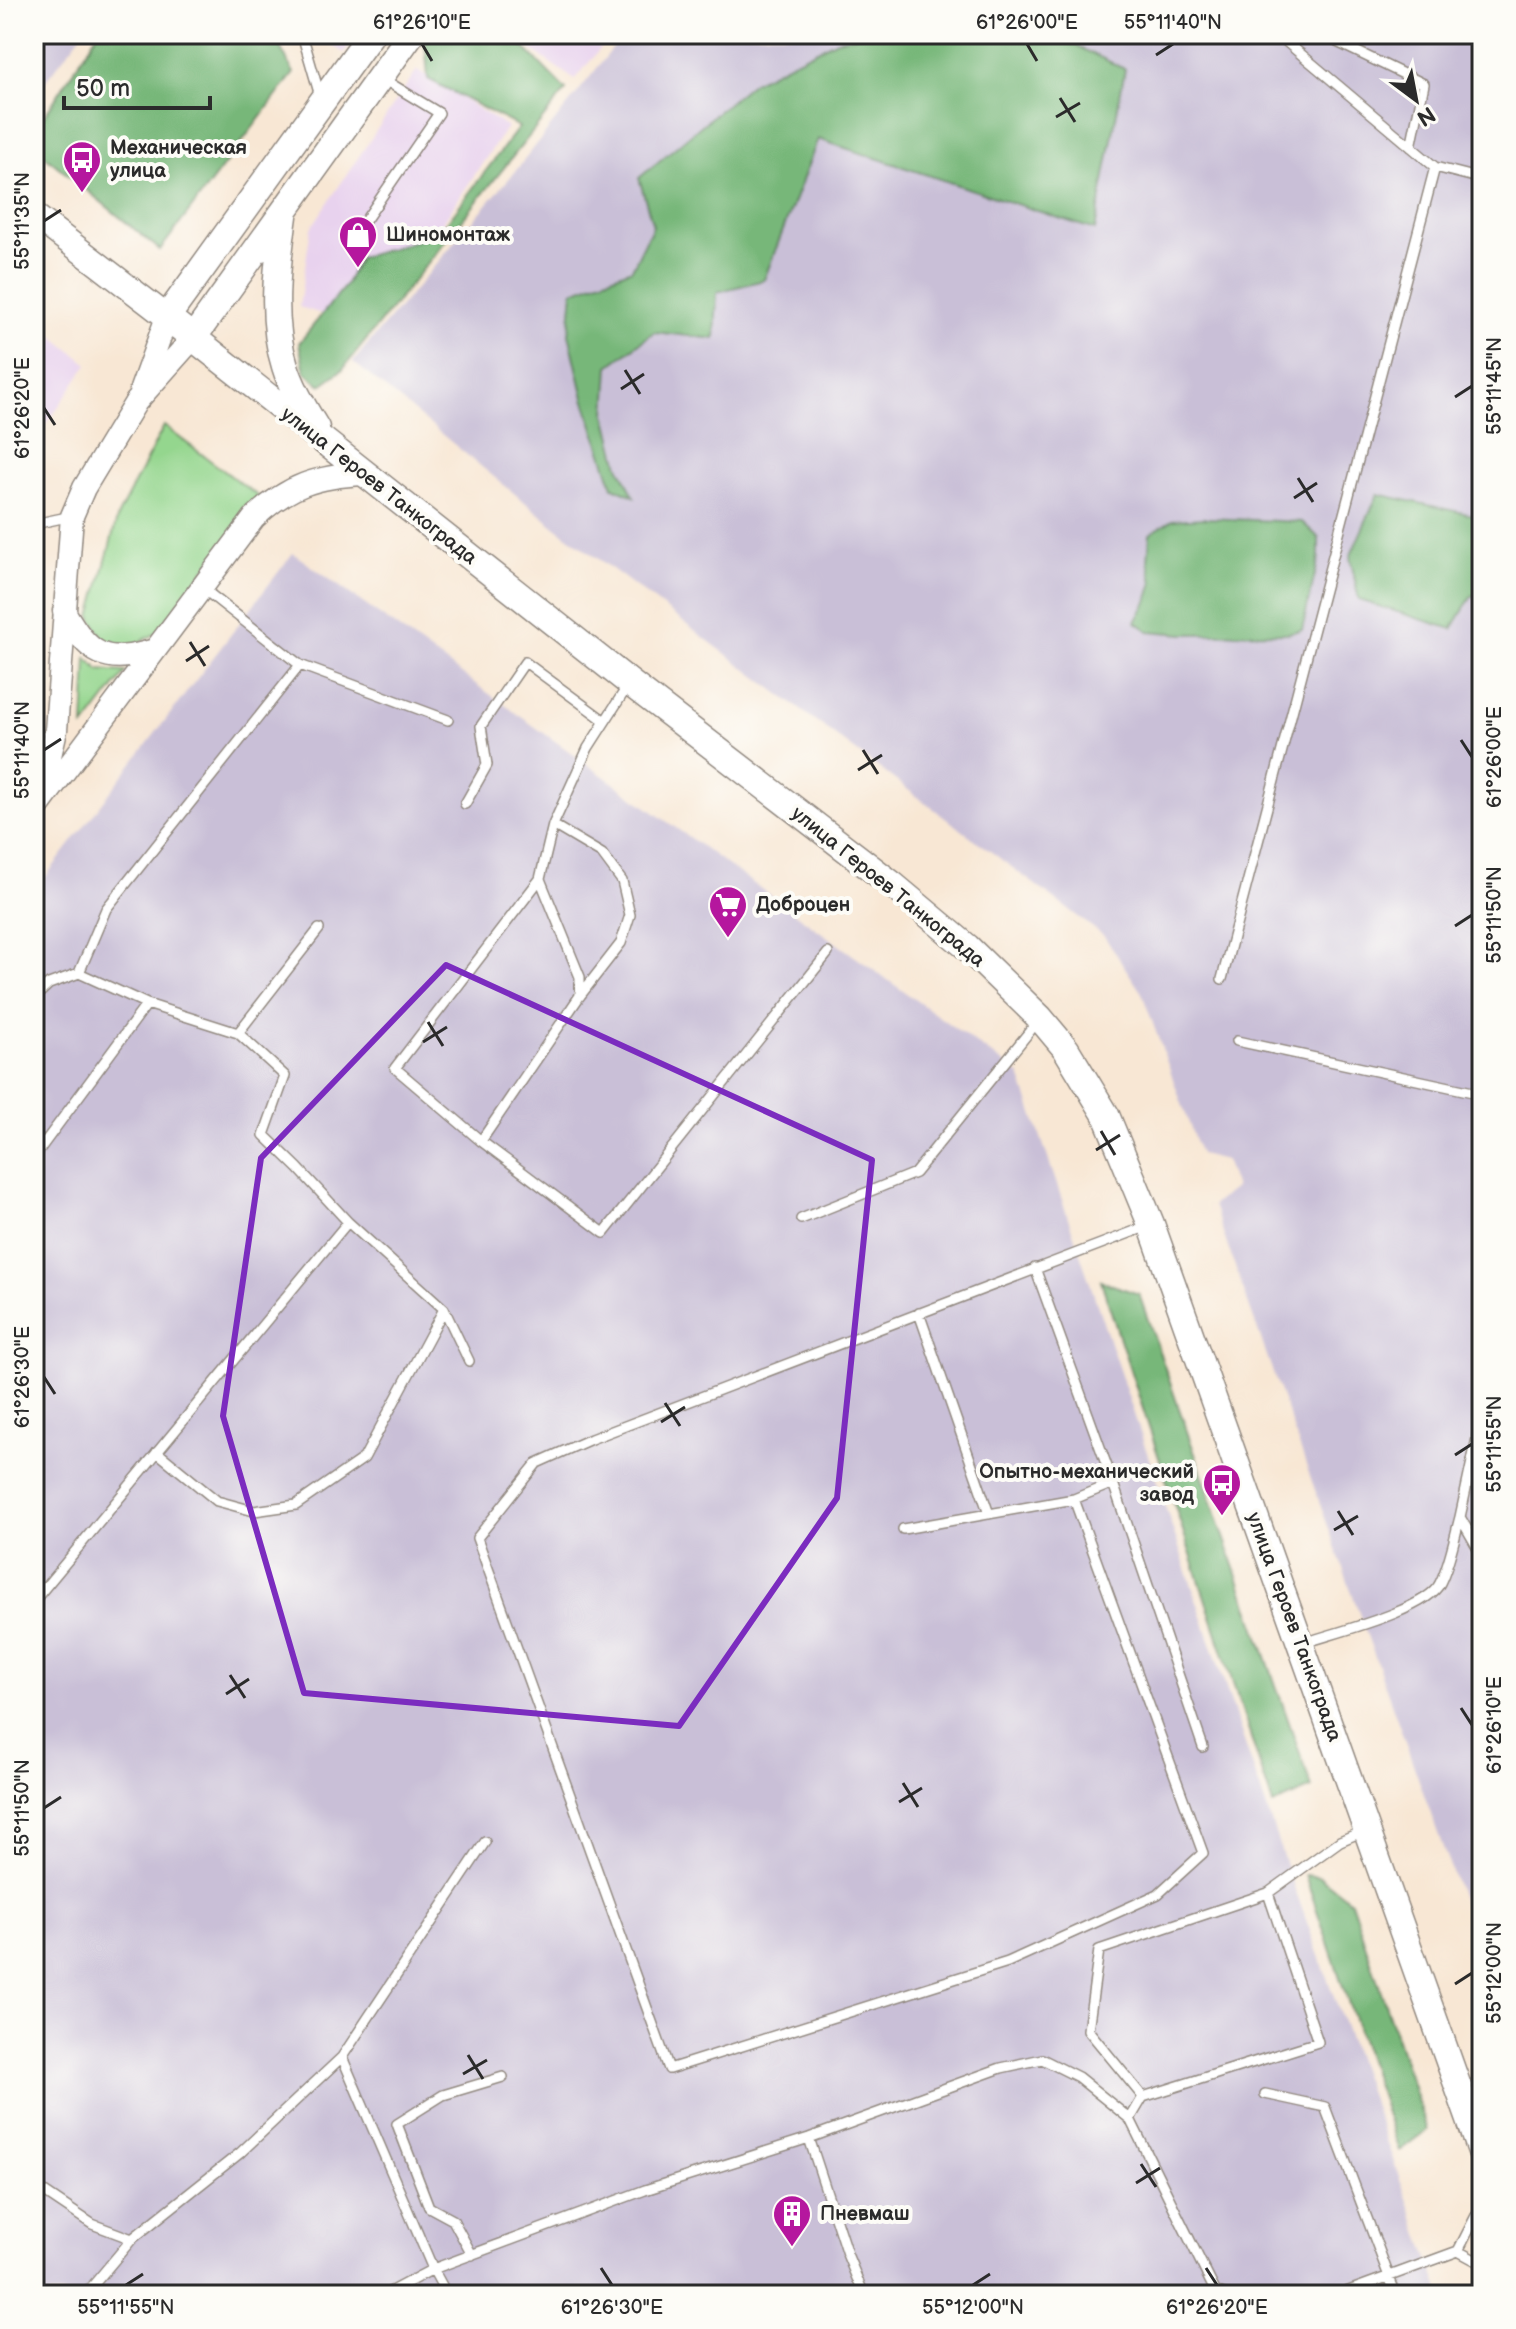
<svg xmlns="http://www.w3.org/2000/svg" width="1516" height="2329" font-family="'Balsamiq Sans',sans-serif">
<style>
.built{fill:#e8d2ee}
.industrial{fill:#c9bfd7}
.green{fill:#94d68e;stroke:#60805c;stroke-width:2}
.forest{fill:#77b779;stroke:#517152;stroke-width:2}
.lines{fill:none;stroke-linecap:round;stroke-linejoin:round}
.service-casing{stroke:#928980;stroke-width:12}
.tertiary-casing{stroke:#928980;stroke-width:25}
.secondary-casing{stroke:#928980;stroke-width:27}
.primary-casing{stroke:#928980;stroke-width:29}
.service{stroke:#fff;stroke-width:9}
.tertiary{stroke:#fff;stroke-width:22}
.secondary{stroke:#fff;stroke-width:24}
.primary{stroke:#fff;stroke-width:26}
.marked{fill:none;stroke:#7b2cbf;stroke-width:6;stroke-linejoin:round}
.ticks{fill:none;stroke:#2b2b2b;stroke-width:3}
.labels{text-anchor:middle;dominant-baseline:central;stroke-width:8;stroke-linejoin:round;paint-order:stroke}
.poi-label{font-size:20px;font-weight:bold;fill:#2b2b2b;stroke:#fdfcf7;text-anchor:start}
.street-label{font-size:20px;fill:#2b2b2b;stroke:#fdfcf7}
.neatline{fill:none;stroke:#2b2b2b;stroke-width:3}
.ticks-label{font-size:20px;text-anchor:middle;fill:#2b2b2b}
</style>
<rect width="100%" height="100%" fill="#fdfcf7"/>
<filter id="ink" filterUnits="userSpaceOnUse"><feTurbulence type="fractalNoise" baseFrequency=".0125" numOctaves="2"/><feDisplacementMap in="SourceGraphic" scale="16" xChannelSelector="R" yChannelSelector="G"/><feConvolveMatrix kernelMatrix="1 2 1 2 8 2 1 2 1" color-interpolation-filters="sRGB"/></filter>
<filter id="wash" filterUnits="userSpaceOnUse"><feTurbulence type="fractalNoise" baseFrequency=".006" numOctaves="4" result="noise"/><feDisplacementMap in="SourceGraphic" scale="32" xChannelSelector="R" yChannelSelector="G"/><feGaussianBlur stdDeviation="1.8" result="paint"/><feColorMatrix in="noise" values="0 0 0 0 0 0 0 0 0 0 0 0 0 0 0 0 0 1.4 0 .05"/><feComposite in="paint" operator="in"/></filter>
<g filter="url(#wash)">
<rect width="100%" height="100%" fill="#f8e7d4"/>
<!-- built -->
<path class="built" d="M 315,34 L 356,34 L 344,53 Z
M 509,34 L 612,34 L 575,80 Z
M 417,70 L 507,127 L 413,266 L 335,318 L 299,307 L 311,228 Z
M 34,321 L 88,364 L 34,442 Z"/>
<!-- industrial -->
<path class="industrial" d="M 34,34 L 82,34 L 40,88 L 34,84 Z
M 624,34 L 1482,34 L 1482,1949 L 1479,1948 L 1213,1205 L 1235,1188 L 1225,1160 L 1200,1154 L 1142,993 L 1104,936 L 553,525 L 353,362 L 518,168 Z
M 293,553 L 1020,1075 L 1280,1848 L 1442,2295 L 34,2295 L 34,892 Z"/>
<!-- green -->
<path class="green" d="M 164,426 L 259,497 L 157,633 L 134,645 L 116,649 L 105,641 L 91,617 L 118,515 Z
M 87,658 L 99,670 L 126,672 L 84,727 Z"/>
<!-- forest -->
<path class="forest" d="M 97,34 L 273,34 L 294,73 L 160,250 L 34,147 L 34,132 Z
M 439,34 L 504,34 L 516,39 L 566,90 L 343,369 L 321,385 L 305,372 L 299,343 L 345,286 L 359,258 L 438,234 L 519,127 L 428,79 L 425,40 Z
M 866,34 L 1051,34 L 1125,69 L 1095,230 L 818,139 L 764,280 L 717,292 L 715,339 L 654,332 L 609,366 L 606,414 L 619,466 L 634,496 L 613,487 L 584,398 L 569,334 L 573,291 L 632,269 L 653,226 L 639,178 L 753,82 L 837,40 Z
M 1378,494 L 1482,517 L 1482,595 L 1472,596 L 1452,629 L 1359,600 L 1350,557 Z
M 1206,518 L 1302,522 L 1319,538 L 1319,557 L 1302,630 L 1287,633 L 1184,634 L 1149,631 L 1136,622 L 1147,602 L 1153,582 L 1148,561 L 1150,534 L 1172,520 Z
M 1101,1281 L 1139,1294 L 1312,1788 L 1273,1805 Z
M 1305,1875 L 1320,1877 L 1351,1901 L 1427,2130 L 1399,2151 Z"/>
</g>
<g filter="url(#ink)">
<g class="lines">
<!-- service casing -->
<g class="service-casing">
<path id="service" d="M 302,34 L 320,96
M 1277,34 L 1435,167 L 1482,179
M 1337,42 L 1424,84 L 1411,147
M 356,234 L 439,113 L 383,79
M 34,524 L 72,516
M 201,587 L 300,665 L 448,720
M 465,804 L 487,765 L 481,726 L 525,662 L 605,721
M 553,825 L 602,854 L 622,881 L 630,915 L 621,943 L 579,997 L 481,1141 L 395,1068 L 540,879 L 553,825 L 588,748 L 629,684
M 540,879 L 580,977 L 580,996
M 79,973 L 106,909 L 300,665
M 1222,979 L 1435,167
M 34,998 L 49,984 L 79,973 L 147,1004 L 238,1033 L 285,1076 L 264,1135 L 298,1168 L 348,1222 L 444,1309 L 469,1361
M 238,1033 L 319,929
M 1237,1041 L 1482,1094
M 481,1141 L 604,1233 L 828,953
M 34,1157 L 147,1004
M 801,1219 L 915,1173 L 1038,1021
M 1035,1268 L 1113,1483 L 1203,1747
M 919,1313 L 989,1514
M 1482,1415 L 1460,1517 L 1482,1555
M 157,1452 L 217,1501 L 254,1511 L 296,1505 L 364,1458 L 444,1309
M 1074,1499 L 1113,1483
M 903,1529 L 1074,1499 L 1203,1853 L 1158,1894 L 1008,1962 L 669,2069 L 477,1538 L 537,1463 L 591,1439 L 1148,1226
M 34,1601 L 348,1222
M 1304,1643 C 1333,1633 1428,1610 1440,1583 C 1450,1563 1454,1539 1460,1517
M 1268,1893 L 1340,1841 L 1366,1830
M 342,2057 L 433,2269 L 447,2295
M 1265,2094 L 1325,2107 L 1396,2295
M 1130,2119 L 1143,2097 L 1318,2042 L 1268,1893 L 1099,1950 L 1088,2030 L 1143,2097
M 809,2138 L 847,2254 L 864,2295
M 34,2185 L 92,2224 L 132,2239
M 1482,2204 L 1458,2251 L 1482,2264
M 472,2255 L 453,2220 L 429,2207 L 397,2124 L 443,2095 L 503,2077
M 85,2295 L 132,2239 L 240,2153 L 342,2057 L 485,1842
M 384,2295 L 433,2269 L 645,2190 L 809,2138 L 1001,2068 L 1042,2059 L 1078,2077 L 1130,2119 L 1215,2291 L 1226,2295
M 1338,2295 L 1458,2251"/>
</g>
<!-- tertiary casing -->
<g class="tertiary-casing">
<path id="tertiary" d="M 141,389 L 167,317
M 64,611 C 90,656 104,665 155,650
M 34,794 L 47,769 L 56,730 L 72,516 L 84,488 L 136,402 L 193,338
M 34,812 L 254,518 C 288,485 318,476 364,474"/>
</g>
<!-- secondary casing -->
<g class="secondary-casing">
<path id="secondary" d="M 34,215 L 167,317"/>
</g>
<!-- primary casing -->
<g class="primary-casing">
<path id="primary" d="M 371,34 L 167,317 L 630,683 L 893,885 L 967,947 L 1040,1018 L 1066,1049 L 1106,1115 L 1151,1224 L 1482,2154
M 284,216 C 277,265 270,319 285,366 C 292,389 304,409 316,428
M 193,338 L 411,34"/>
</g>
<!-- service -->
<use href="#service" class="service"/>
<!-- tertiary -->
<use href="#tertiary" class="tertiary"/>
<!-- secondary -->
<use href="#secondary" class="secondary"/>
<!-- primary -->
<use href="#primary" class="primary"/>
</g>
</g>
<!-- marked area -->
<path class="marked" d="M 446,965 L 872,1160 L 837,1498 L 679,1726 L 304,1693 L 223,1416 L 261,1158 Z"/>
<!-- ticks -->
<path class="ticks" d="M 422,44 L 432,61M 1027,44 L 1037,61M 1156,55 L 1173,44M 1060,98 L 1075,122M 1056,117 L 1080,103M 44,221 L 61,210M 625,370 L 640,394M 621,389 L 644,374M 1455,397 L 1472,386M 44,408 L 55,425M 1298,478 L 1313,502M 1294,498 L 1317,483M 190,642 L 205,666M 186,661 L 209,646M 1461,740 L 1472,757M 44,750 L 61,739M 863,750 L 878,774M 858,770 L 882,755M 1455,926 L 1472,915M 428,1022 L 443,1046M 423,1042 L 447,1027M 1101,1131 L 1115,1155M 1096,1150 L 1120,1135M 44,1377 L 55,1394M 665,1403 L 680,1426M 661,1422 L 685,1407M 1455,1455 L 1472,1444M 1338,1511 L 1353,1535M 1334,1530 L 1358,1516M 230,1675 L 245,1698M 226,1694 L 249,1679M 1461,1708 L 1472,1725M 903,1783 L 918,1807M 899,1802 L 922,1788M 44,1808 L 61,1797M 1455,1984 L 1472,1973M 468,2055 L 483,2079M 463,2074 L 487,2060M 1141,2164 L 1156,2187M 1136,2183 L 1160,2168M 601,2268 L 612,2285M 1206,2268 L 1217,2285M 126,2285 L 143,2274M 973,2285 L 990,2274"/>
<!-- icons -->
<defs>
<g id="bus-pin" transform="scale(2)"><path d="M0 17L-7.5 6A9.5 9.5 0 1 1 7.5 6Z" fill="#b5179e" stroke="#fdfcf7"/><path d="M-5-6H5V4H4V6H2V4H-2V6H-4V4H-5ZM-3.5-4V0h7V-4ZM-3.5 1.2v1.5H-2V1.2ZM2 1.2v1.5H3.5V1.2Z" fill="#fff"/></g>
<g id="shop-pin" transform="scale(2)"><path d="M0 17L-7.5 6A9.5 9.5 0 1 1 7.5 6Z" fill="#b5179e" stroke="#fdfcf7"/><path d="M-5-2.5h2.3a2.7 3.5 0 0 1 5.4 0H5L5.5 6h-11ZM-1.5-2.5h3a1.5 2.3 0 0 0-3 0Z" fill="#fff"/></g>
<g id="supermarket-pin" transform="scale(2)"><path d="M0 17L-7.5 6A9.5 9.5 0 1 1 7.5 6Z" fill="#b5179e" stroke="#fdfcf7"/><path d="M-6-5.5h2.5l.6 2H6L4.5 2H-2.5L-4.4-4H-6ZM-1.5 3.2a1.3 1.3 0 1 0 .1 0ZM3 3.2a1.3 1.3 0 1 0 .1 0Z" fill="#fff"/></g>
<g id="building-pin" transform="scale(2)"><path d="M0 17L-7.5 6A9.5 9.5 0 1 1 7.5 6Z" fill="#b5179e" stroke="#fdfcf7"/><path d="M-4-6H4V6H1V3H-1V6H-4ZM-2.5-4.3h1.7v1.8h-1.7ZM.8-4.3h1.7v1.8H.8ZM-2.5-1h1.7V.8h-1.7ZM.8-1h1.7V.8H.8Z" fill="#fff"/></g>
</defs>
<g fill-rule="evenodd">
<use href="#bus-pin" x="82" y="160"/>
<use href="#shop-pin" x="358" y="235"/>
<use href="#supermarket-pin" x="728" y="905"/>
<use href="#bus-pin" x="1222" y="1483"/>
<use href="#building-pin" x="792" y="2214"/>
</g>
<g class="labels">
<!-- poi labels -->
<g class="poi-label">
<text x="110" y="148">Механическая<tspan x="110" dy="23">улица</tspan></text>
<text x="386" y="235">Шиномонтаж</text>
<text x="756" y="905">Доброцен</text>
<text x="1194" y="1472" text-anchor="end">Опытно-механический<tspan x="1194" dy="23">завод</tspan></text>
<text x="820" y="2214">Пневмаш</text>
</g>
<!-- street labels -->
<g class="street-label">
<text transform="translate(379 486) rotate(38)">улица Героев Танкограда</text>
<text transform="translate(888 887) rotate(39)">улица Героев Танкограда</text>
<text transform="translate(1294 1627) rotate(70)">улица Героев Танкограда</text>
</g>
</g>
<!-- margin -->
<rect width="1516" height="2329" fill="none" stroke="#fdfcf7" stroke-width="88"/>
<!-- north arrow -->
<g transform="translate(1416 100) rotate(148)" stroke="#fdfcf7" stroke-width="6" paint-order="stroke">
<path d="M0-6L14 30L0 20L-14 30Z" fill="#2b2b2b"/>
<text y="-12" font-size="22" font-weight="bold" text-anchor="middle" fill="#2b2b2b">N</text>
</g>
<!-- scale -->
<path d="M64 96v12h146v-12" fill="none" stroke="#2b2b2b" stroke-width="4"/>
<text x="76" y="96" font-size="24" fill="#2b2b2b" stroke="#fdfcf7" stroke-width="6" paint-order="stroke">50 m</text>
<rect x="44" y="44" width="1428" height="2241" class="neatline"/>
<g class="ticks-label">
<text x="422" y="29">61°26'10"E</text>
<text x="1027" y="29">61°26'00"E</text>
<text x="1173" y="29">55°11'40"N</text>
<text transform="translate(22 221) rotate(-90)" y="7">55°11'35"N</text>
<text transform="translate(1494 386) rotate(-90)" y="7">55°11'45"N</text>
<text transform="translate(22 408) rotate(-90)" y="7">61°26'20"E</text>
<text transform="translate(22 750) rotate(-90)" y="7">55°11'40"N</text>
<text transform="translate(1494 757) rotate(-90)" y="7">61°26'00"E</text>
<text transform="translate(1494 915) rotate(-90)" y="7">55°11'50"N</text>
<text transform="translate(22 1377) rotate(-90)" y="7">61°26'30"E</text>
<text transform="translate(1494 1444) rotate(-90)" y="7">55°11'55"N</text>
<text transform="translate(1494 1725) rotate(-90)" y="7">61°26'10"E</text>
<text transform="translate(22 1808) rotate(-90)" y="7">55°11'50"N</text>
<text transform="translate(1494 1973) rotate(-90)" y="7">55°12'00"N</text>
<text x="126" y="2314">55°11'55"N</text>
<text x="612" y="2314">61°26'30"E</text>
<text x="973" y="2314">55°12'00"N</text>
<text x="1217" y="2314">61°26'20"E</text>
</g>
</svg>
